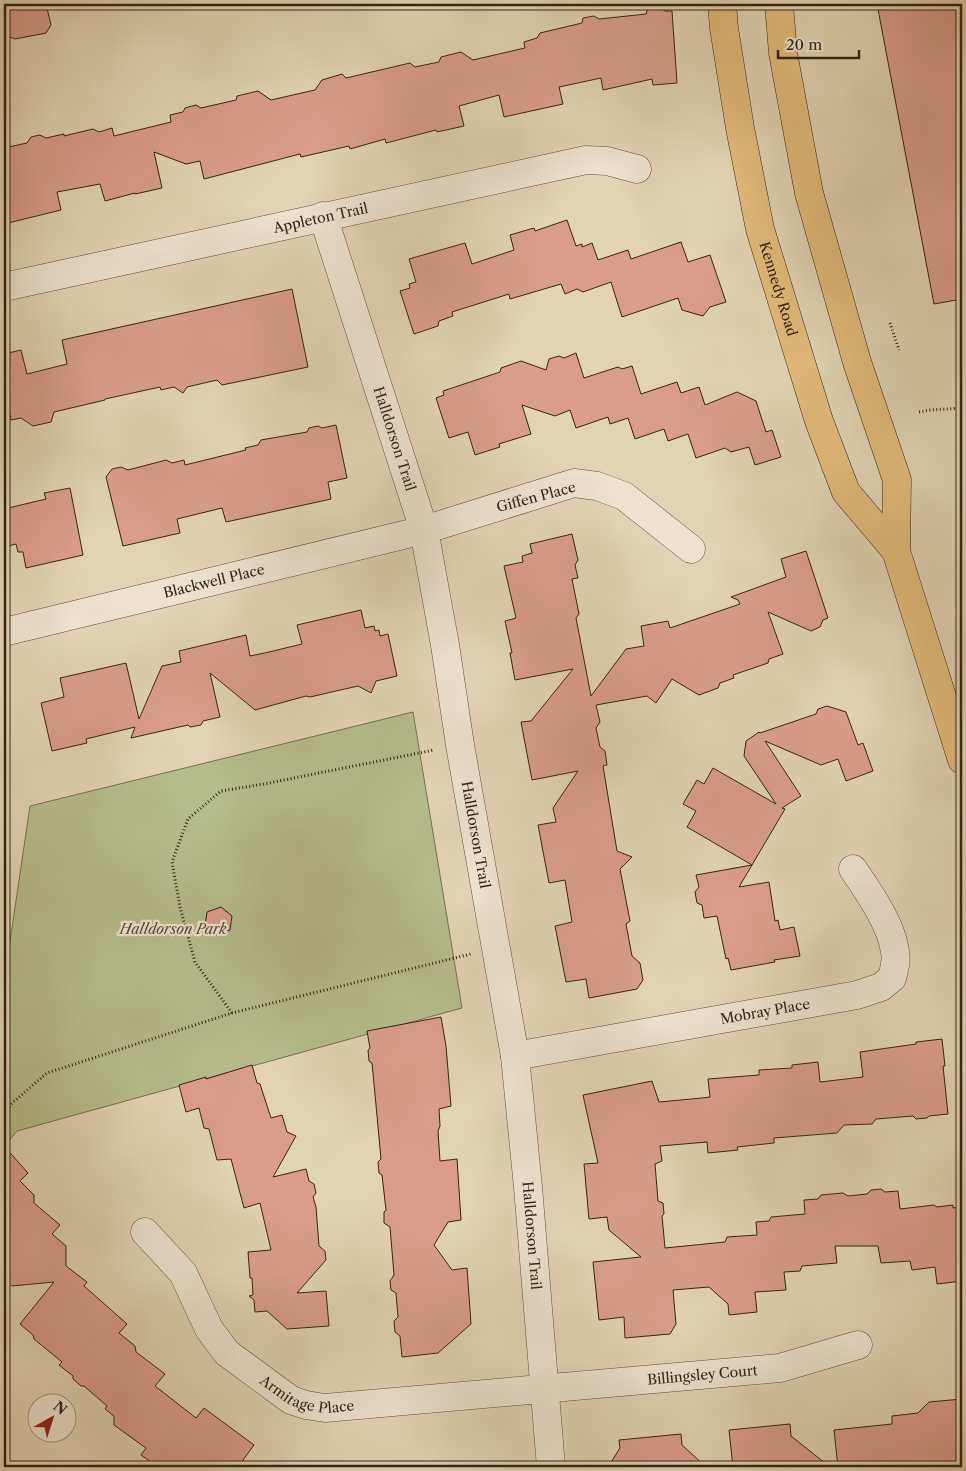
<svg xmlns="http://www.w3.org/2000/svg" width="966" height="1471" font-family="'Libre Caslon Text',serif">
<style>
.green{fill:#b5bc8c;stroke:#756f52}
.building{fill:#da9d8d;stroke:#352218}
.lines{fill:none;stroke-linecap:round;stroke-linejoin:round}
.minor-casing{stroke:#604e3f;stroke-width:29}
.major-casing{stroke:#352218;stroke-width:29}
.path{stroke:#352218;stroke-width:3;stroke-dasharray:1 2.5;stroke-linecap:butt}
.minor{stroke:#ece2ce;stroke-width:28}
.major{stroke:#e1ba7a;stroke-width:28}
.labels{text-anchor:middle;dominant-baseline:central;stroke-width:4.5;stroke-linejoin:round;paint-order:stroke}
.street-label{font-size:14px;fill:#352218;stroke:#ece2ce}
.park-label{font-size:14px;font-style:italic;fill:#554835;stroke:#ece2ce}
</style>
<rect width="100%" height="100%" fill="#e2d3b4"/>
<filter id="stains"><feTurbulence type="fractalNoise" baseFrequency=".004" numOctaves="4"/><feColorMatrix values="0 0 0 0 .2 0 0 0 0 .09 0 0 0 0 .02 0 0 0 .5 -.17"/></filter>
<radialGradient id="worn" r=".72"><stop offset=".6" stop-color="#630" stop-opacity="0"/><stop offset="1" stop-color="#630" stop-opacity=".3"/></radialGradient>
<!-- green -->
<path class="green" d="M 413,712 L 462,1008 L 17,1131 L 4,1147 L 4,982 L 30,806 Z"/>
<!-- building -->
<path class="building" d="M 4,4 L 46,4 L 51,25 L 46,33 L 15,39 L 5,35 Z
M 877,4 L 962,4 L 962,299 L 934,304 Z
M 659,7 L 665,11 L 672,11 L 677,83 L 653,85 L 652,79 L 603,90 L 601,78 L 559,87 L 563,104 L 504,117 L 499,95 L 459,106 L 464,126 L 437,132 L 436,130 L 386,143 L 385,139 L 350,149 L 349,146 L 301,157 L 300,154 L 204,179 L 200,161 L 186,164 L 154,152 L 162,188 L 135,194 L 135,193 L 105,201 L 100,184 L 57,192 L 61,210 L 4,224 L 4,148 L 27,143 L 31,137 L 40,135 L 46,138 L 64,134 L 64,136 L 93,129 L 99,132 L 112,128 L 114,136 L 171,122 L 170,115 L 183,112 L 185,108 L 196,105 L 201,108 L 236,100 L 237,96 L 258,91 L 271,100 L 315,90 L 322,80 L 342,74 L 346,78 L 410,63 L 415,67 L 439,62 L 441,57 L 461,52 L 473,60 L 525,48 L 524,42 L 537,38 L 540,33 L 582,23 L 583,18 L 594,16 L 599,19 L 646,14 L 648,8 Z
M 567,220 L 576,246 L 582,244 L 582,247 L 592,243 L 598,260 L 628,250 L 631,259 L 681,242 L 688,262 L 710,255 L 726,302 L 710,307 L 703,316 L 682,310 L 678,298 L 622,317 L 611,282 L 583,292 L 577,289 L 565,294 L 561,284 L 510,299 L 509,294 L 452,312 L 453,316 L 439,321 L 438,326 L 414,334 L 400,291 L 410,288 L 409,284 L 416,282 L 409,259 L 465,243 L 472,264 L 514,250 L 510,235 L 534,228 L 535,231 Z
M 292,289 L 308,367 L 222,385 L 217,380 L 187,387 L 183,393 L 174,387 L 161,390 L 160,387 L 105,399 L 105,400 L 54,412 L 51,422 L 33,426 L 21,418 L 11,420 L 4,388 L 4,354 L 21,350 L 27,374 L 67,364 L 62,340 Z
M 576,353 L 584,378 L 618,367 L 622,369 L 632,366 L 641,394 L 677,382 L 681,393 L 699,387 L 705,405 L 737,392 L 756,401 L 766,432 L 772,430 L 781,457 L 755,465 L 749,447 L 731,452 L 725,448 L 696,458 L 688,434 L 668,441 L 664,429 L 635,439 L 628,418 L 610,424 L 608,417 L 576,428 L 570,410 L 555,416 L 522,405 L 531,434 L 499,444 L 500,447 L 475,455 L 468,432 L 449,438 L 436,398 L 444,395 L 443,391 L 500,372 L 501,368 L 521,361 L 546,370 L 549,359 L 559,356 L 564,358 Z
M 336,425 L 347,478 L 328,482 L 331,499 L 226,522 L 222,508 L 177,519 L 180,533 L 123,546 L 106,477 L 112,469 L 121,467 L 128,470 L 166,460 L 172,463 L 184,460 L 185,465 L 246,450 L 245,448 L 258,445 L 261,440 L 307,432 L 309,428 L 318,426 L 322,428 Z
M 70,488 L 83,555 L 26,568 L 23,552 L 18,552 L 16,544 L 4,547 L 4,509 L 46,499 L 44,493 Z
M 572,534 L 578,560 L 575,565 L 578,578 L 572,579 L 579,614 L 576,618 L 591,696 L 626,649 L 644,646 L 641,626 L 668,621 L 670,628 L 740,604 L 738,600 L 731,597 L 786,577 L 781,559 L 806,551 L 828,618 L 823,620 L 820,627 L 811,631 L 768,612 L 783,654 L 769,659 L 768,663 L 733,675 L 734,678 L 720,683 L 718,688 L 699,695 L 672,679 L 656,703 L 647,696 L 596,705 L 600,722 L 596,728 L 600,747 L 605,751 L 607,765 L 603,766 L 617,851 L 632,857 L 620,869 L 630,921 L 626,924 L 632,956 L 640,963 L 643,980 L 637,989 L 589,998 L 586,979 L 566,982 L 555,926 L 572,922 L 565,880 L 549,883 L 538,825 L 556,822 L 553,808 L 578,771 L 532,780 L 521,722 L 531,721 L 573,669 L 515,680 L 510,653 L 512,653 L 505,621 L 516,618 L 504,566 L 523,562 L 522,556 L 532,553 L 530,544 Z
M 361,610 L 365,628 L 374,626 L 375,631 L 379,630 L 380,636 L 388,634 L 397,676 L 376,681 L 371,693 L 358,686 L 310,697 L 306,696 L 255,710 L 210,673 L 220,717 L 203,721 L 201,725 L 190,727 L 188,725 L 131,738 L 135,727 L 86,739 L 87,743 L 52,751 L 41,703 L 64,697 L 60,678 L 126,663 L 139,719 L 162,666 L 181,662 L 179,651 L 246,635 L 250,656 L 269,652 L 302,644 L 297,625 Z
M 827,706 L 846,712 L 858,745 L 863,743 L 873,771 L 846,781 L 838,759 L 821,765 L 765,741 L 801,796 L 782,808 L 785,809 L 752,865 L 687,827 L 696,811 L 683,804 L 697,780 L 704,784 L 713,768 L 776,804 L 744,756 L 746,741 L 759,732 L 760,733 L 816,714 L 818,709 Z
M 752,865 L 739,887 L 769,882 L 775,921 L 778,920 L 780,930 L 794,927 L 800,956 L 774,960 L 775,962 L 731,970 L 728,958 L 726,959 L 717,916 L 704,918 L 702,905 L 697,903 L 695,892 L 699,887 L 696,875 Z
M 221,907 L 232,916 L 230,930 L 216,935 L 205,926 L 207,912 Z
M 441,1017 L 446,1046 L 451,1106 L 439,1109 L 440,1126 L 438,1131 L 440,1161 L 457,1159 L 461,1220 L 448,1222 L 434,1245 L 452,1270 L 467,1268 L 471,1324 L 438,1353 L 402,1357 L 400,1336 L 395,1332 L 394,1321 L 398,1317 L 396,1293 L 391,1290 L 390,1281 L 394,1275 L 390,1227 L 384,1223 L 384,1212 L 386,1210 L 382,1175 L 379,1173 L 378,1162 L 381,1159 L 376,1105 L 372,1063 L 369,1061 L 368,1050 L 370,1048 L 367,1031 Z
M 942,1039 L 945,1066 L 943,1066 L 948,1114 L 929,1116 L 927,1118 L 916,1119 L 913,1116 L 876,1119 L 872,1124 L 844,1125 L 837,1133 L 774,1138 L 774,1143 L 737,1147 L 738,1150 L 708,1153 L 707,1142 L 660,1146 L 662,1161 L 655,1164 L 658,1201 L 663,1203 L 664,1214 L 662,1216 L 665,1248 L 725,1242 L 727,1237 L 757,1235 L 756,1222 L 769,1221 L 771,1217 L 805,1214 L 804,1200 L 818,1199 L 821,1195 L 843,1193 L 848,1196 L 867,1194 L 871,1190 L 881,1189 L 885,1192 L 898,1191 L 900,1209 L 934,1205 L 937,1207 L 953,1205 L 953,1208 L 962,1207 L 962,1281 L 937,1284 L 935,1267 L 912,1270 L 910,1261 L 881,1263 L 878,1246 L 835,1246 L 837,1263 L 802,1266 L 800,1271 L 784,1272 L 786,1290 L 755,1292 L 757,1312 L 729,1315 L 728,1304 L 709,1287 L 673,1290 L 676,1324 L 670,1334 L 625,1338 L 624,1317 L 599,1320 L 593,1262 L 641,1257 L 609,1230 L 607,1217 L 589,1219 L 584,1164 L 598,1163 L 583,1095 L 652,1081 L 659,1102 L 702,1098 L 710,1097 L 708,1079 L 759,1075 L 759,1070 L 792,1068 L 792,1065 L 818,1062 L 820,1082 L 863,1077 L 860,1052 L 916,1044 L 916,1042 Z
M 252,1065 L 257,1083 L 260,1084 L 271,1118 L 282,1115 L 287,1132 L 296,1136 L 273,1177 L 306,1169 L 309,1181 L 314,1184 L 316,1193 L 313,1197 L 316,1207 L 319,1246 L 325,1251 L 326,1260 L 297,1293 L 326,1291 L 329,1326 L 287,1329 L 267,1311 L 255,1312 L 254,1300 L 249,1296 L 253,1295 L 252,1278 L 250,1278 L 248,1252 L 271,1250 L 260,1203 L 244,1208 L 231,1159 L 217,1160 L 209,1129 L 204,1128 L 199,1108 L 186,1112 L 179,1085 L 206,1077 L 206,1079 Z
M 4,1146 L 28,1173 L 20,1181 L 34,1195 L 34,1203 L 60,1225 L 52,1234 L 66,1246 L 66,1266 L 87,1282 L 84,1286 L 127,1324 L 119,1333 L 135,1346 L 136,1352 L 165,1374 L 155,1386 L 196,1418 L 204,1408 L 254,1445 L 238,1467 L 158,1467 L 141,1455 L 146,1448 L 114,1425 L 114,1416 L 105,1409 L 107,1406 L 84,1386 L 81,1386 L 73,1379 L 73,1376 L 59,1365 L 62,1362 L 34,1339 L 33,1335 L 20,1324 L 54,1282 L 12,1286 L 6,1280 L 4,1275 Z
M 962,1399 L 962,1462 L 924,1464 L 924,1467 L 838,1467 L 834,1430 L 892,1424 L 892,1416 L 918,1413 L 929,1402 Z
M 790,1424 L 791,1436 L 830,1467 L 733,1467 L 729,1430 Z
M 681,1434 L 682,1445 L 706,1467 L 608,1467 L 620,1448 L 619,1440 Z"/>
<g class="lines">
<!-- minor casing -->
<g class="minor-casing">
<g id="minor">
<path id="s1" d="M 323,216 L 424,530 L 445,645 L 460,745 L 515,1056 L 528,1187 L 551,1467"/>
<path id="s2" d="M 4,287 L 586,160 L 607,161 L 637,169"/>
<path id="s3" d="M 4,632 L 424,530 L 574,483 L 597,486 L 624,496 L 691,549"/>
<path id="s4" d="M 515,1056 L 857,995 L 881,987 L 892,978 C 894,970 897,960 895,952 C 892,925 868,891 853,869"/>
<path id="s5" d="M 145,1232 L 183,1273 L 209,1329 L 227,1353 L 291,1400 L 306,1405 L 325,1408 L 780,1368 L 858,1345"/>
</g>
</g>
<!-- major casing -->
<g class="major-casing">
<g id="major">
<path id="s6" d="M 722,4 L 724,28 L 740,128 L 760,229 L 819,421 L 846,492 L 896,551"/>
<path d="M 779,4 L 783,53 L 809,193 L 857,362 L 897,480 L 896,551 L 962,760"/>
</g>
</g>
<!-- path -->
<path class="path" d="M 890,323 L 899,350
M 919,412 L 930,410 L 962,408
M 232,1013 L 195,962 L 180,907 L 172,862 L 188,819 L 221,791 L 264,784 L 434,750
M 4,1116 L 11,1104 L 47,1073 L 232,1013 L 471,954"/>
<!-- minor -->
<use href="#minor" class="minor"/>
<!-- major -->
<use href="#major" class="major"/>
</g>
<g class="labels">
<!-- street labels -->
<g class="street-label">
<text stroke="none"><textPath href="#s2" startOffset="324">Appleton Trail</textPath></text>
<text stroke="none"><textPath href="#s6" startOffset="291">Kennedy Road</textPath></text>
<text stroke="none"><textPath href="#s1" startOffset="234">Halldorson Trail</textPath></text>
<text transform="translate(536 497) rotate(-15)">Giffen Place</text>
<text stroke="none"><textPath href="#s3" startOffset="216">Blackwell Place</textPath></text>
<text stroke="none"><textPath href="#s1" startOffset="639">Halldorson Trail</textPath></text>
<text stroke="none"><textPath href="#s4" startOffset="254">Mobray Place</textPath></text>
<text stroke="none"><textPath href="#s1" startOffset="1044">Halldorson Trail</textPath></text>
<text stroke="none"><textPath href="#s5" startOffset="641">Billingsley Court</textPath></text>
<text stroke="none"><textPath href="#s5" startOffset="241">Armitage Place</textPath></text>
</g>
<!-- park labels -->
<g class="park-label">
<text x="173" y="929">Halldorson Park</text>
</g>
</g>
<!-- margin -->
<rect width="966" height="1471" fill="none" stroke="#e2d3b4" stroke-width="20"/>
<rect x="5" y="5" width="956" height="1461" fill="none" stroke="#352218" stroke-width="2.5"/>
<rect x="10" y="10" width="946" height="1451" fill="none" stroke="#352218"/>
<!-- north arrow -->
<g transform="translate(52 1418) rotate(39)"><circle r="24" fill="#ece2ce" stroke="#a39585"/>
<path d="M0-4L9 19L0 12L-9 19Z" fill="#8f2418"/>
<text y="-8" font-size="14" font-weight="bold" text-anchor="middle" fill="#352218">N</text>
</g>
<!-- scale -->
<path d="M778 50v8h81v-8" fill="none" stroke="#352218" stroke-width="2.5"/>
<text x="786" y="50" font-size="15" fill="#352218" stroke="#ece2ce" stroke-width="4" paint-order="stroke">20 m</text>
<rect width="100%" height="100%" filter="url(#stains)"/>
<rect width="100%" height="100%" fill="url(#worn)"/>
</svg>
